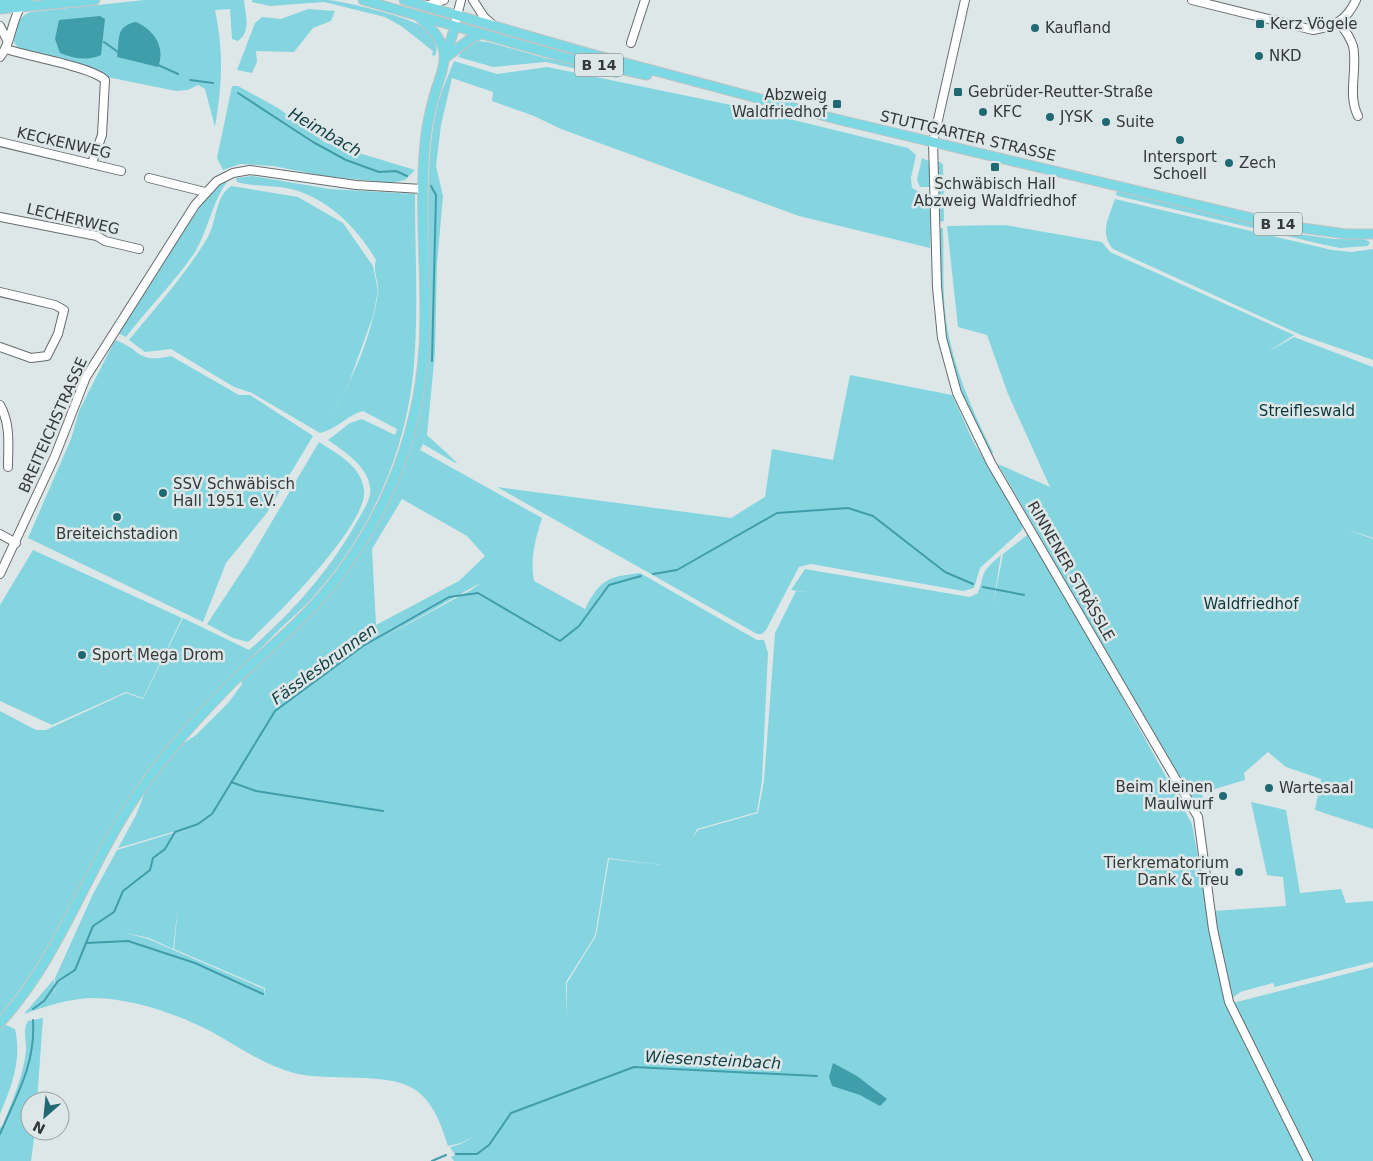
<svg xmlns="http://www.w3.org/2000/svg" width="1373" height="1161" font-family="'DejaVu Sans',sans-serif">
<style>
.green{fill:#85d5e0;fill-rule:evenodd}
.water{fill:#409daa}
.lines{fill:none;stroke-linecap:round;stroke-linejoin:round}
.stream{stroke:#409daa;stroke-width:2}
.minor-casing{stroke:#646c6d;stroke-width:10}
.major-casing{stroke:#c2c3c3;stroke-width:11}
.minor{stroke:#fff;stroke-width:8}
.major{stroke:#7cd8e3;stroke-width:9}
.poi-dot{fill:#1e6972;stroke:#dee7e8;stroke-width:2}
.labels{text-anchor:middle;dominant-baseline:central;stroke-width:5;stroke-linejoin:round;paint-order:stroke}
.shield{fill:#dee7e8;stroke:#676c6d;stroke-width:1}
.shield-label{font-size:14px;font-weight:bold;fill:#343838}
.poi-label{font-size:15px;fill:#343838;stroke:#dee7e8;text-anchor:start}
.street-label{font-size:15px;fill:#343838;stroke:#dee7e8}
.park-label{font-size:15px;fill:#0b383d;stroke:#dee7e8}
.water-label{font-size:16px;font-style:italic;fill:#123e43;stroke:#dee7e8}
</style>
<rect width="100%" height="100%" fill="#dee7e8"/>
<!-- green -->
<path class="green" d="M 145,0 L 244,0 C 245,15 252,30 238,41 L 232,39 L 230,9 L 215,10 C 224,52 222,86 215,127 L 205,89 L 198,85 L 188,90 L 176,91 L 107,77 L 19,50 L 14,42 C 17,28 16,18 30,12 Z
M 252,0 C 277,0 303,0 328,0 C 348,2 403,16 420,25 C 431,31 440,44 435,56 L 432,55 L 433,51 L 401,26 L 385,17 L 324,2 L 270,6 L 252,2 Z
M 308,9 L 335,11 L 331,21 L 313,28 L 294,52 L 256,51 L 257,62 L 252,73 L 237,70 L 255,23 L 262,17 L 281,19 Z
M 477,41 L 488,42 L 545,58 L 614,72 L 620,75 L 617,78 L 546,62 L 493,67 L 458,57 L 463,48 Z
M 454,61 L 497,74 L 547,67 L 562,70 L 741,107 L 908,148 L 916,155 L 911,178 L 912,188 L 932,199 L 930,248 L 799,216 L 561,129 L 534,116 L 492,101 L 493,92 L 452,78 L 441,125 L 436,166 L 443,196 L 437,264 L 435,352 L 427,435 C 433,441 456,460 457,464 L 423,444 L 420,450 L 542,518 C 535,540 530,558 534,581 L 585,609 C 600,579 608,577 640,573 L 757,640 L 764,640 L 768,653 L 762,781 L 757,812 L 697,829 L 693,838 L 698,830 L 758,813 L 764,781 L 775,633 L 796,591 L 814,593 L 791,590 L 805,569 L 970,597 L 978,593 C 986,570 980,573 1001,555 L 993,605 L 1003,554 L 1031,532 L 1192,824 L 1225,1005 L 1373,967 L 1373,1161 L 454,1161 L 451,1157 L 455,1155 L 450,1147 L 461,1144 L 476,1135 L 461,1143 L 448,1146 C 441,1125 434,1102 414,1089 C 385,1071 329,1082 294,1073 C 263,1065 238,1046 210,1031 C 175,1013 133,999 94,998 C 71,998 46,1006 24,1014 L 54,979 L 55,999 L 55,978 L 93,894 L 117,850 L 183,830 L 186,833 L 183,829 L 118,848 L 136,815 L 149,782 L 175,749 L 196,735 L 229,702 L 242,684 L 241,681 C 304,624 364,561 398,481 C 410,452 413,420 417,389 C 423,351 428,315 428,276 C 430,221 424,162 437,107 C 441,91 448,76 454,61 ZM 402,499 L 467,536 L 485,556 L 459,581 L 376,625 L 372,549 ZM 482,582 L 471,590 L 377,641 ZM 608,858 L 662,865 L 609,859 L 596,936 L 567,983 L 567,1019 L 566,982 L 595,936 ZM 178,906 L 174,949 L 265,988 L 264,996 L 264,989 L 148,939 L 122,932 L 149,938 L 173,949 Z
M 232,86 L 238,86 L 278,108 L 326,143 L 415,170 L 405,180 L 391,183 L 324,176 L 273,166 L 240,164 L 223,170 L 217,158 Z
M 922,158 L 929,161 L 932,187 L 920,187 L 917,180 Z
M 938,161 L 943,164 L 944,221 L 939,222 Z
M 252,176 L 330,189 L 415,194 C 415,255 419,316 413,376 C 404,457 368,536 314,596 C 304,608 291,618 280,629 C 234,676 185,721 146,773 C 90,849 62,943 0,1015 L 0,711 L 36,730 L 46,730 L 126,693 L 143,699 L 183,618 L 249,650 C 293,612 331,569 359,518 C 364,509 372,498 370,487 C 367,465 343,451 328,440 L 350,423 L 362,419 L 395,435 L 397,429 L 363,411 C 347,415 336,430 320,433 L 252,393 L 234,387 L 171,349 L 145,352 L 129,340 C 156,307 186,274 208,237 C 217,220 215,197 231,186 L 298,197 L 343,223 L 373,266 L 378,291 L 373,316 L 348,385 L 330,416 C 353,380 371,337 378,294 C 380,283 372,272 376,260 C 358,229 328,198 291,189 C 273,185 254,187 237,182 L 236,178 Z
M 230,178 C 212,200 209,229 195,252 C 175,282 148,308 126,337 L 118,333 L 118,328 L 208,195 L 218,184 Z
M 1117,190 L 1298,234 L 1334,239 L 1364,239 L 1370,242 L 1368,246 L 1340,248 L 1325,245 L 1122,197 L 1116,195 Z
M 1115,199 L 1332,250 L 1352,252 L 1373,249 L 1373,360 L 1301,335 L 1113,249 C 1099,233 1109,217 1115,199 Z
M 1005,225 L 1102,242 L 1110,252 L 1294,335 L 1266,353 L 1294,337 L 1373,367 L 1373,538 L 1346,529 L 1373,539 L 1373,829 L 1315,810 L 1321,779 L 1286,767 L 1268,752 L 1244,773 L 1245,780 L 1201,793 L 1208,808 L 1198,812 L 998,464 L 1050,487 L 1008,394 L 987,335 L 958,327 L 947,226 Z
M 940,228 L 943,228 C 944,258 942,290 946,320 C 953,367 972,410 993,452 L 992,456 C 973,420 953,384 945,343 C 938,306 940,266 940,228 Z
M 115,340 C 143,350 136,364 171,356 L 239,395 L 250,395 L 313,436 L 266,514 L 226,563 L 203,622 L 28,538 L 71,439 L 79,411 Z
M 850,375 L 952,395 L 974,443 L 1023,524 L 1022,530 L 980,568 L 974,588 L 963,591 L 811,564 L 799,567 L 766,630 L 762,634 L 757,634 L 497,487 L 731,518 L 765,497 L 772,449 L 833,460 Z
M 319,442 C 337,454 361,465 364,490 C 369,523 274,619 248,642 L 233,638 L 207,624 L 248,562 Z
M 33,550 L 182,618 L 143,698 L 126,692 L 52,725 L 0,701 L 0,605 Z
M 1251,802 L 1286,810 L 1300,893 L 1341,889 L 1346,903 L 1373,901 L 1373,962 L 1275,987 L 1273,983 L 1240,992 L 1234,997 L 1229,994 L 1213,911 L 1286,906 L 1283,877 L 1267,875 Z
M 43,1018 L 37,1101 L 30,1101 L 30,1131 L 35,1131 L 31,1161 L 0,1161 L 0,1128 L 3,1125 C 12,1101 23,1077 26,1051 C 27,1042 22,1030 28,1021 Z
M 4,1024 L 15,1029 C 22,1060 12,1085 0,1114 L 0,1028 Z"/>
<!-- water -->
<path class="water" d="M 100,16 L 105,19 L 101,55 C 87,61 74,59 60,53 L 55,39 L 59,20 Z
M 136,22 C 154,30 166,47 158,67 L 117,57 C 120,39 115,26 136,22 Z
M 833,1063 L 857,1076 L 887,1099 L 880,1106 L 860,1095 L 832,1086 L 829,1077 Z"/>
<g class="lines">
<!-- stream -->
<path class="stream" d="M 104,42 L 118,52
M 158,65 L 178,74
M 190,80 L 213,83
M 238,93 L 313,142 L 346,160 L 379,172 L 396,171 L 407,176
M 431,186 L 436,195 L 432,361
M 653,574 L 677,570 L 777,513 L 848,508 L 873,516 L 945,572 L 973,584
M 983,587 L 1024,595
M 231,782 L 256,791 L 383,811
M 86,943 L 128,941 L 195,963 L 263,994
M 33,1009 L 44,1001 L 58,981 L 75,970 L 93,926 L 114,912 L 123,891 L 150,870 L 153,858 L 165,849 L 175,832 L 198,824 L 212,814 L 275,711 L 363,646 L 449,597 L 478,593 L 560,641 L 579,626 L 609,585 L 641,576
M 0,1134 C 16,1096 36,1064 33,1020
M 456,1154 L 477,1154 L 489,1145 L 511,1113 L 634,1067 L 817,1076
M 432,1161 L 446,1155"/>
<!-- minor casing -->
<g class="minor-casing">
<path id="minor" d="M 473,0 L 484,17 L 494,26
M 965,0 L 933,142 L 937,287 L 942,338 L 957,393 L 991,463 L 1198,817 L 1213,929 L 1229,1002 L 1308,1161
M 1192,0 L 1313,30 C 1334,27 1347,20 1356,0
M 425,6 L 444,0
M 1339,23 C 1345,30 1350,37 1353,46 C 1358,69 1347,94 1358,116
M 0,26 L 7,40
M 453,32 L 461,0
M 631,43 L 645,0
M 6,49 C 27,56 92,67 105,80 L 102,135 L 92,163
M 0,57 C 11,44 11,23 20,8
M 0,142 L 121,171
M 149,178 L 205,192
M 0,217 L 97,236 L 105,241 L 139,249
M 0,292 L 55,305 L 64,310 L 58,334 L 47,356 L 31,358 L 0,347
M 0,405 C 11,425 8,445 8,467
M 0,534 L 16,543
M 0,574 L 55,456 L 86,377 L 195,205 L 217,181 L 233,173 L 250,170 L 356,185 L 422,189"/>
</g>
<!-- major casing -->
<g class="major-casing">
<path id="major" d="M 363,0 L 567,58 L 647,75
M 404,0 L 588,53 L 836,119 L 1281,225 L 1346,234 L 1373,234
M 0,2 L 28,0
M 0,9 L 95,0
M 447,52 L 453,33
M 445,58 L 470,39 L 481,34
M 0,1023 C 64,953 89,861 144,785 C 169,749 200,716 231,684 C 258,657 289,633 315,604 C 379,533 418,442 424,347 C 428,283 419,219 424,155 C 425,134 429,113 435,93 C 438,82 444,70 444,59 C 446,42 430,26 418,16"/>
</g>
<!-- minor -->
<use href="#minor" class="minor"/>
<!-- major -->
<use href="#major" class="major"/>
</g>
<!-- markers -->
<g class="poi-dot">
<rect x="1255" y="19" width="10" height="10" rx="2.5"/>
<circle cx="1035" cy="28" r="5"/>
<circle cx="1259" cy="56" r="5"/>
<rect x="953" y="87" width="10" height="10" rx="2.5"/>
<rect x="832" y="99" width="10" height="10" rx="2.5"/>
<circle cx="983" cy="112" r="5"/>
<circle cx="1050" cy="117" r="5"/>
<circle cx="1106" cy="122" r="5"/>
<circle cx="1180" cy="140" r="5"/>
<circle cx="1229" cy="163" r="5"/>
<rect x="990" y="162" width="10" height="10" rx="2.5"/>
<circle cx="163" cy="493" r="5"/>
<circle cx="117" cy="517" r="5"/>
<circle cx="82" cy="655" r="5"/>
<circle cx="1269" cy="788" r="5"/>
<circle cx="1223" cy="796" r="5"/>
<circle cx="1239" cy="872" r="5"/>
</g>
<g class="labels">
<!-- shield labels -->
<g class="shield">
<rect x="575" y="53.5" width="48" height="23" rx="4"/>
<rect x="1254" y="212.5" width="48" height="23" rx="4"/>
</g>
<g class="shield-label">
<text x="599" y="65">B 14</text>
<text x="1278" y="224">B 14</text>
</g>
<!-- poi labels -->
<g class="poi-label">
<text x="1270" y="24">Kerz Vögele</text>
<text x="1045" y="28">Kaufland</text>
<text x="1269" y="56">NKD</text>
<text x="968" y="92">Gebrüder-Reutter-Straße</text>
<text x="827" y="95" text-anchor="end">Abzweig<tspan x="827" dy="17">Waldfriedhof</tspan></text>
<text x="993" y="112">KFC</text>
<text x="1060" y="117">JYSK</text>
<text x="1116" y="122">Suite</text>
<text x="1180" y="157" text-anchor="middle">Intersport<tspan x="1180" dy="17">Schoell</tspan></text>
<text x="1239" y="163">Zech</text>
<text x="995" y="184" text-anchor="middle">Schwäbisch Hall<tspan x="995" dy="17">Abzweig Waldfriedhof</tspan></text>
<text x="173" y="484">SSV Schwäbisch<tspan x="173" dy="17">Hall 1951 e.V.</tspan></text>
<text x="117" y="534" text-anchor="middle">Breiteichstadion</text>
<text x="92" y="655">Sport Mega Drom</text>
<text x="1213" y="787" text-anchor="end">Beim kleinen<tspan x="1213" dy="17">Maulwurf</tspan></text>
<text x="1279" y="788">Wartesaal</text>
<text x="1229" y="863" text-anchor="end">Tierkrematorium<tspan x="1229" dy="17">Dank &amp; Treu</tspan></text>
</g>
<!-- street labels -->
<g class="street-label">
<text transform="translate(968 136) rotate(13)">STUTTGARTER STRASSE</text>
<text transform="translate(64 143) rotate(13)">KECKENWEG</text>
<text transform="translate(73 219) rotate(13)">LECHERWEG</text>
<text transform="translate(53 425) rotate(-66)">BREITEICHSTRASSE</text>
<text transform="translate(1071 571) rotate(60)">RINNENER STRÄSSLE</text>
</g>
<!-- park labels -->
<g class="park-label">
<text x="1307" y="411">Streifleswald</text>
<text x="1251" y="604">Waldfriedhof</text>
</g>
<!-- water labels -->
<g class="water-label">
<text transform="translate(325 132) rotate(30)">Heimbach</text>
<text transform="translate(324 664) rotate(-36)">Fässlesbrunnen</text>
<text transform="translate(713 1060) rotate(3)">Wiesensteinbach</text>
</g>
</g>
<!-- north arrow -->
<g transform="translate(45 1116) rotate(207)"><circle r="24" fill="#dee7e8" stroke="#9aa1a2"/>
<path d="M0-4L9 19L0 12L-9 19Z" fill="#1e6972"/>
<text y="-8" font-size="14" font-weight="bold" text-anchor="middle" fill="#343838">N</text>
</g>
</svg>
